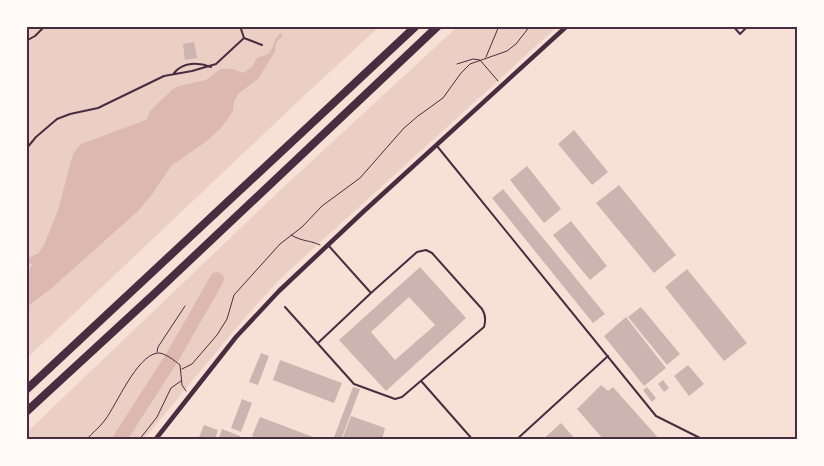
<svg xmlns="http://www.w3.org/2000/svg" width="824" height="466" font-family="'Alegreya Sans',sans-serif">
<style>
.green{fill:#ebcfc5}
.water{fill:#dcb8b0}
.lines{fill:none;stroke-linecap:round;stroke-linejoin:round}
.river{stroke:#dcb8b0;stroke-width:14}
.building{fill:#ccb4b1;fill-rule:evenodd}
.path{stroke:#4a2c40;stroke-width:1}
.service{stroke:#4a2c40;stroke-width:2}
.minor{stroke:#4a2c40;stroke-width:4.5}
.motorway{stroke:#4a2c40;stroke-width:8}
.neatline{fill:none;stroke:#4a2c40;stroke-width:2}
</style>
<rect width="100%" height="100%" fill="#f7e1d7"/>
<!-- green -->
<path class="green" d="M 26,26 L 380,26 L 307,93 L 26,359 Z
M 458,26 L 558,26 L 281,278 C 232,330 189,386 143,440 L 26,440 L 26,433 L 275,195 Z"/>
<!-- water -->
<path class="water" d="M 280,33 L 283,35 L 276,43 L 275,52 L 258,79 L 239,93 L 234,101 L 233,111 L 222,127 L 207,141 L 171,166 L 151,196 L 137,212 L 54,286 L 26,308 L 26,273 L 34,263 L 26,265 L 26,259 L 39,253 L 45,243 L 58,210 L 73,154 L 81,144 L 146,120 L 150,111 L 173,89 L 179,86 L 206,80 L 220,69 L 233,69 L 243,73 L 252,67 L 257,58 C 261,56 267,56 269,53 C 274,47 273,41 280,33 Z"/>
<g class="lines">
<!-- river -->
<path class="river" d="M 119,440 L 173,356 L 217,279"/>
</g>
<!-- building -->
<path class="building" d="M 194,42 L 197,58 L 185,60 L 183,44 Z
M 574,130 L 608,172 L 592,185 L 558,144 Z
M 527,166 L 561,209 L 544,223 L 510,180 Z
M 619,185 L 676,255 L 654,273 L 596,203 Z
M 503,189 L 605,314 L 593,323 L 492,198 Z
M 571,221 L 607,266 L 590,280 L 553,235 Z
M 420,267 L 466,318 L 386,391 L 339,340 ZM 409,297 L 435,325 L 395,360 L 371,332 Z
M 687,269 L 747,343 L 724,361 L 665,287 Z
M 641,307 L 680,354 L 667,365 L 628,317 Z
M 626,317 L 666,368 L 644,386 L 604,336 Z
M 261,353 L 269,356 L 258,385 L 249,382 Z
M 280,360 L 342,383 L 334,403 L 273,380 Z
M 688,365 L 704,384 L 689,396 L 674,376 Z
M 663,380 L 669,388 L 664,392 L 658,384 Z
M 601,385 L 608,391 L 613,387 L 660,440 L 604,440 L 577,409 Z
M 353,387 L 360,389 L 341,440 L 333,440 Z
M 647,387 L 656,398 L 652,402 L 643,390 Z
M 242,399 L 252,403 L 241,432 L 231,428 Z
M 351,416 L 385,428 L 382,440 L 342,440 Z
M 260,417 L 321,440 L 262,440 L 252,436 Z
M 561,423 L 576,440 L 542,440 Z
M 204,425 L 218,430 L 215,440 L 198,440 Z
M 222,429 L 240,436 L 239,440 L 226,440 L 219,437 Z"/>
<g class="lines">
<!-- path -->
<path class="path" d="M 486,57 L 499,26
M 457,64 L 473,59 L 480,60 L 498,81
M 291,235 C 303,242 310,240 320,245
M 157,352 L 158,347 L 185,306
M 182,369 L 192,364 L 217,335 L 227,319 L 234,295 L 280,244 L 302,227 L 322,206 L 360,178 L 404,128 L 418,116 L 443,98 L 461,73 L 470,64 L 507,51 L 516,44 L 530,26
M 86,440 C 92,433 100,427 105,420 C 117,404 136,357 157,353 C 164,352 175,361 180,365 L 182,385 L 186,391
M 139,440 L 157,417 L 171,388 L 181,381"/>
<!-- service -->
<path class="service" d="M 240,26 L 244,38 L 262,45
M 733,26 L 740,34 L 748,26
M 26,41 L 35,36 L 45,26
M 174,73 C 183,62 198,62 211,67
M 437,146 L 656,416 L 704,440
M 26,149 L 36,137 L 57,119 L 70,114 L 98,108 L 164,76 L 192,71 L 216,64 L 244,38
M 285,307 L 354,384 L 395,399 L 402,397 L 484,327 C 486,320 486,315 482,309 L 432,253 L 426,250 L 417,252 L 371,293
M 318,343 L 371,293 L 328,245
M 422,382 L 473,440
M 516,440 L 608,356"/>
<!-- minor -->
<path class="minor" d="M 155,440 L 236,337 L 279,291 L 363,212 L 567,26"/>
<!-- motorway -->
<path class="motorway" d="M 26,390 L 416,26
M 26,412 L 153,295 L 438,26"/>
</g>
<!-- border -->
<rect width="824" height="466" fill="none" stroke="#fffaf5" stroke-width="55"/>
<rect x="28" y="28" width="768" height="410" class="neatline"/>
</svg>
